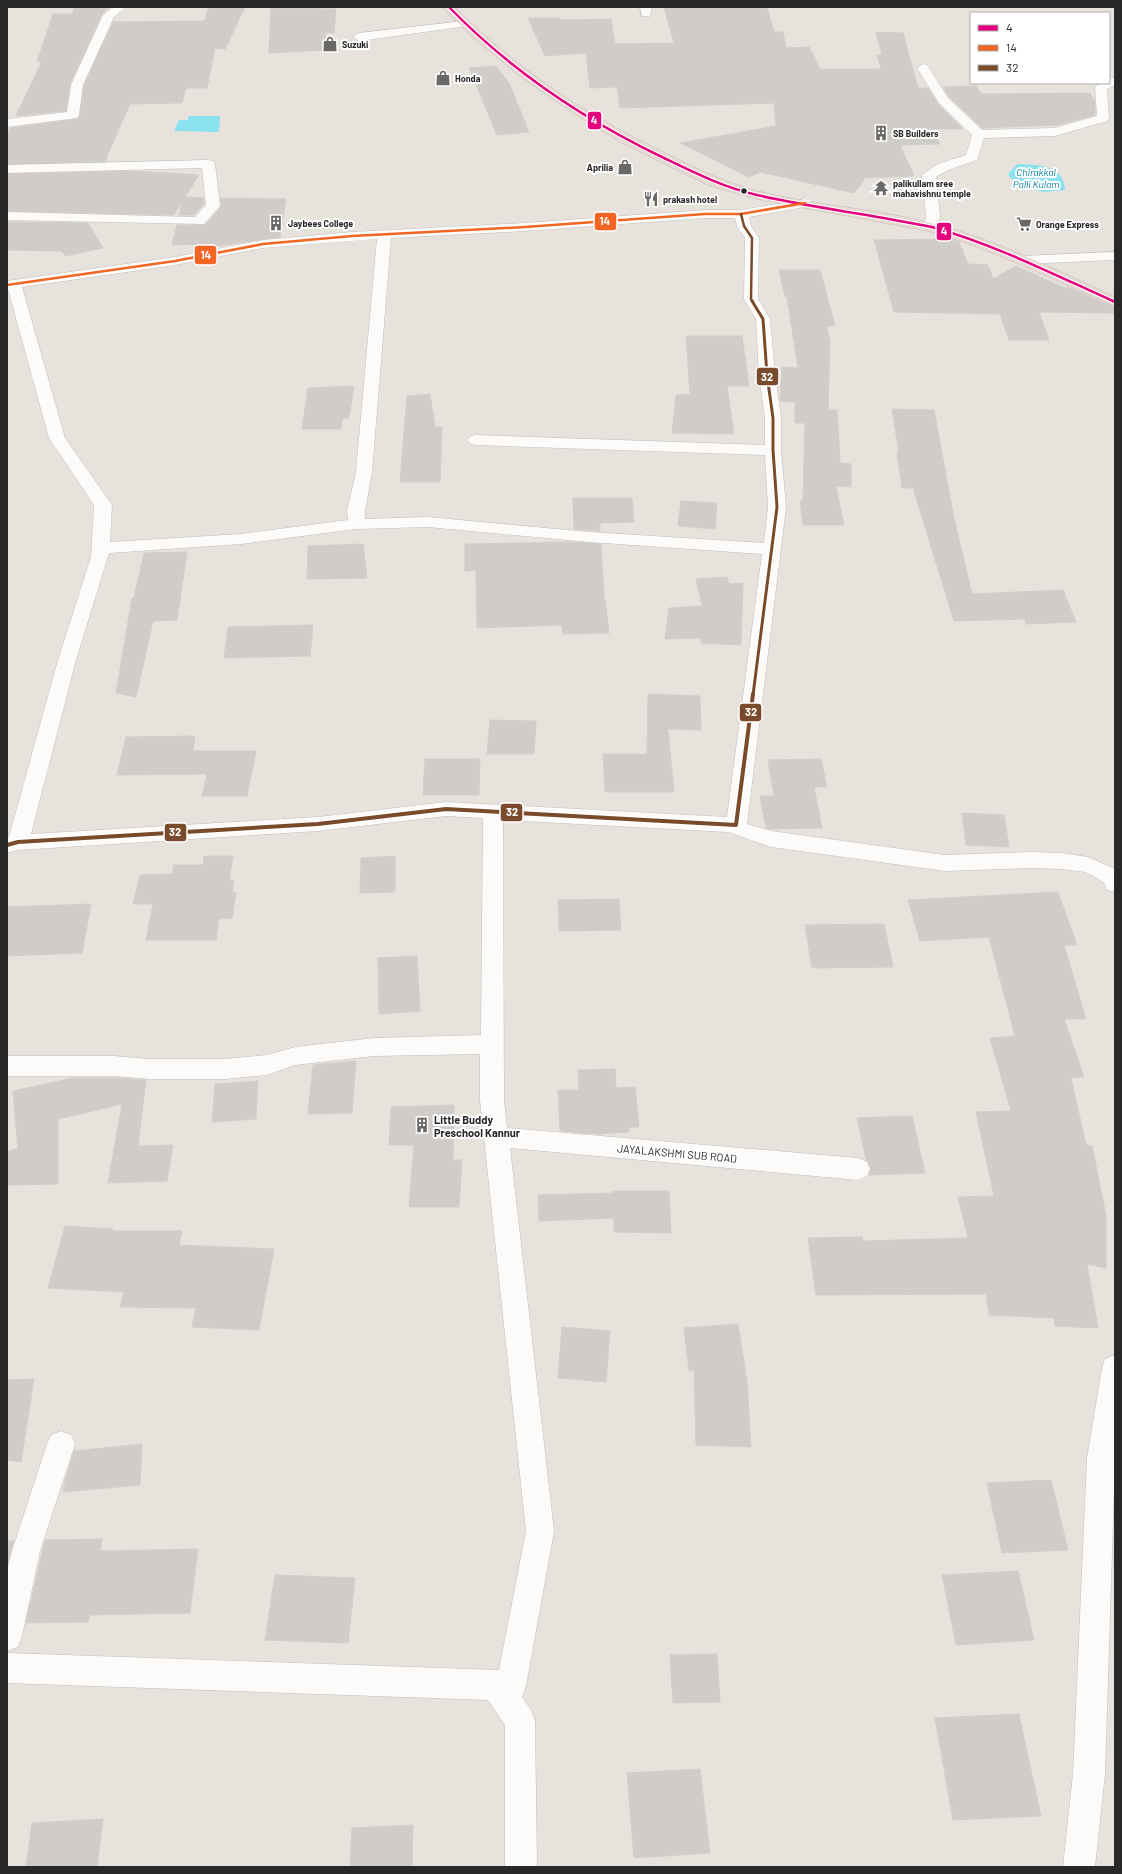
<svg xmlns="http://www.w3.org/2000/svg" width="1122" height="1874" font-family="Barlow,sans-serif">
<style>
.water{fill:#8be2ef}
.building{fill:#d0ccc8;stroke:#d2cec9}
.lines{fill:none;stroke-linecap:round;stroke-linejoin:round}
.minor-casing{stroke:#c1bfbf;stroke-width:1}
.highway-casing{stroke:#c0bdbb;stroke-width:1}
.minor{fill:#fcfbfa;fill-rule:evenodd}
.highway{fill:#e8d9d2;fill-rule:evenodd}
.bus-1-far1-casing{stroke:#fff;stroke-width:4.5}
.bus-1-casing{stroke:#fff;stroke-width:5.5}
.bus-2-casing{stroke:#fff;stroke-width:4.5}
.bus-3-far2-casing{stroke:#fff;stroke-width:4.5}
.bus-3-far1-casing{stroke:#fff;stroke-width:5.5}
.bus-3-casing{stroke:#fff;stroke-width:7}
.bus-1-far1{stroke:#e5007d;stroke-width:2.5}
.bus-1{stroke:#e5007d;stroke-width:3}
.bus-2{stroke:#f26522;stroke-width:2.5}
.bus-3-far2{stroke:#7a4b2a;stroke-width:2.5}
.bus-3-far1{stroke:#7a4b2a;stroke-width:3}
.bus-3{stroke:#7a4b2a;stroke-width:4}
.bus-dot{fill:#282828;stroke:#fff;stroke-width:1.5}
.labels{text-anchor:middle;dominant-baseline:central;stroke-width:4;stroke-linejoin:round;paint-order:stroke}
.far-poi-label{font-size:9px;font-weight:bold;fill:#282828;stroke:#fff;text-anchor:start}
.far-water-label{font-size:10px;font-style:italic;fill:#047fa1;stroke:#fff}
.poi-label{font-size:11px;font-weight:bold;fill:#282828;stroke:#fff;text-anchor:start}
.street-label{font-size:11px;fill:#282828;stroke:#fff}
.line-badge{stroke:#fff;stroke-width:1.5}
.badge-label{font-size:11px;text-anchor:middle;font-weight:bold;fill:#fff}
</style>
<rect width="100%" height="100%" fill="#e8e2dc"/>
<!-- water -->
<path class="water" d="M 189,116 L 220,116 L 219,132 L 174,131 L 179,120 L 188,120 Z
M 1017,164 C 1037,165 1064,164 1065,190 L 1044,192 L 1017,186 L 1008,174 Z"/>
<!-- building -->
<path class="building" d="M 75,7 L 108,7 L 102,14 L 70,84 L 66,111 L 16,116 L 42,61 L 37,62 L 53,14 L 72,14 Z
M 212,7 L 245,7 L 225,49 L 215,48 L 207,88 L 186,88 L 182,103 L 130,104 L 105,161 L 7,164 L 7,135 L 10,128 L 78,119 L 80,115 L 84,85 L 113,22 L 205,21 L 208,9 L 211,9 Z
M 664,7 L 767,7 L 774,32 L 783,32 L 786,48 L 809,47 L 820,69 L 881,69 L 877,55 L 882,55 L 876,32 L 903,33 L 918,88 L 928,88 L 938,104 L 963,129 L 932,129 L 940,144 L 900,145 L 914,176 L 863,178 L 864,181 L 854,193 L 760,172 L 749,177 L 680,143 L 776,126 L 774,103 L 620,108 L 617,87 L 590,88 L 586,53 L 545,56 L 528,18 L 560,18 L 560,20 L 611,19 L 615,44 L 674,43 Z
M 271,8 L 336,9 L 334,33 L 325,33 L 326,50 L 269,53 Z
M 496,66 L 509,83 L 529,132 L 497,135 L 469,68 Z
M 976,86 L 981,94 L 1090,93 L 1095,102 L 1095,115 L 1058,125 L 982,128 L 949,97 L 943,87 Z
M 133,171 L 199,175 L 185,197 L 204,198 L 204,204 L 194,215 L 179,215 L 182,202 L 174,215 L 7,211 L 7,174 Z
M 221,198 L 286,199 L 280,237 L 211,247 L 212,244 L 172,245 L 177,225 L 205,225 L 221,207 Z
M 7,222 L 88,223 L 103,248 L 65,256 L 62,251 L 7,250 Z
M 949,239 L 959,242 L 968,264 L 988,265 L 993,279 L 1016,266 L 1065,288 L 1067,287 L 1115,307 L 1115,313 L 1039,312 L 1049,340 L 1009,340 L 1000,314 L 894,312 L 874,240 Z
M 779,270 L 820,270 L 835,326 L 827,326 L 830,343 L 828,409 L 837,410 L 840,463 L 851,464 L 851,487 L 836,486 L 844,525 L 803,525 L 800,501 L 803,501 L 805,423 L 795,423 L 795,402 L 780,401 L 782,367 L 798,368 L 787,297 L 785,297 Z
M 686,336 L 742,336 L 749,386 L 727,386 L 734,434 L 672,433 L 676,395 L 690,394 Z
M 354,386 L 349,418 L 342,419 L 341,429 L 302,429 L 308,388 Z
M 430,394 L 435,427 L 442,427 L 440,482 L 400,482 L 407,396 Z
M 892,409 L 934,410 L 954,518 L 972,594 L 1063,590 L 1076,622 L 1026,624 L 1025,619 L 954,621 L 913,488 L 902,488 L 897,453 L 899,453 Z
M 573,498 L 632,498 L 634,522 L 600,523 L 600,531 L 574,529 Z
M 681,501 L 717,503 L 715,529 L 678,526 Z
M 571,542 L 601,544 L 604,600 L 605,600 L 609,633 L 563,634 L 562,625 L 477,628 L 476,570 L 465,571 L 465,544 Z
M 363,544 L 367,578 L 307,579 L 308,546 Z
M 187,552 L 177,620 L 153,621 L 136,697 L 116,693 L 132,598 L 134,598 L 144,553 Z
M 727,577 L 729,584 L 743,583 L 741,645 L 701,643 L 701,638 L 665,639 L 669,608 L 702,606 L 696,579 Z
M 313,625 L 310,656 L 224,658 L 228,627 Z
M 648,694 L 700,696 L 701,730 L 668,729 L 674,792 L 605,792 L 603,754 L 647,754 Z
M 490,720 L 536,721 L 534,754 L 487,754 Z
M 195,736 L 193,751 L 256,751 L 247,796 L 202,796 L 207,774 L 117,775 L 126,737 Z
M 425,759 L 480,759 L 479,795 L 423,795 Z
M 821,759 L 827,787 L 814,787 L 822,828 L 771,829 L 766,828 L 760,796 L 774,796 L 768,760 Z
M 962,813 L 1004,815 L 1009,847 L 966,845 Z
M 204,856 L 233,856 L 229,880 L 234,880 L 232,893 L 236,893 L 232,918 L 219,919 L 216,940 L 146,940 L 153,904 L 133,904 L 140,875 L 172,874 L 174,865 L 203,865 Z
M 395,856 L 395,892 L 360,893 L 361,858 Z
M 1058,892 L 1077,945 L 1064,945 L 1086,1019 L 1064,1019 L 1084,1077 L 1071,1078 L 1086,1145 L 1092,1146 L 1106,1216 L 1106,1268 L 1087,1264 L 1098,1328 L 1055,1326 L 1054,1318 L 989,1315 L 986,1294 L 816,1295 L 808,1238 L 862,1237 L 863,1241 L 968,1238 L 958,1197 L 994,1196 L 976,1112 L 1011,1111 L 990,1038 L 1015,1036 L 989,937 L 920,941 L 908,900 Z
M 619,899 L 621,930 L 559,931 L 558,900 Z
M 91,904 L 82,953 L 7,956 L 7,907 Z
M 884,924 L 893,967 L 812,968 L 805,925 Z
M 417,956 L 420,1011 L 379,1014 L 378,958 Z
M 356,1061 L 352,1113 L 308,1114 L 313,1065 Z
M 615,1069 L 616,1088 L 635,1087 L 639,1127 L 629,1127 L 629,1132 L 596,1134 L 560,1131 L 558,1090 L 579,1090 L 578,1070 Z
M 73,1078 L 114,1078 L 146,1080 L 138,1146 L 173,1145 L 167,1181 L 108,1183 L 122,1104 L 58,1119 L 58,1184 L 7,1185 L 7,1151 L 18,1149 L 13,1091 Z
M 258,1081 L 256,1119 L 212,1122 L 215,1084 Z
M 454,1105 L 453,1160 L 462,1160 L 459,1207 L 409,1207 L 414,1145 L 389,1145 L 391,1107 Z
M 912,1116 L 925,1173 L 869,1175 L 871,1168 L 868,1161 L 866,1160 L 857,1118 Z
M 613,1191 L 669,1191 L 671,1233 L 614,1232 L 614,1218 L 539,1221 L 538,1195 L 613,1193 Z
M 65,1226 L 113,1229 L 112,1231 L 182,1231 L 179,1245 L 274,1249 L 259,1330 L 192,1327 L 196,1308 L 120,1307 L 124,1292 L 48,1288 Z
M 738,1324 L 747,1382 L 751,1447 L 696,1445 L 694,1370 L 689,1371 L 684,1328 Z
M 562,1327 L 610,1331 L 606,1382 L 558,1378 Z
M 34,1379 L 21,1462 L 7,1460 L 7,1380 Z
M 142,1444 L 140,1485 L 63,1492 L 65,1481 L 74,1451 Z
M 1051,1480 L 1068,1550 L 1002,1553 L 987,1483 Z
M 102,1539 L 100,1551 L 198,1549 L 190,1613 L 89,1615 L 88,1622 L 26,1623 L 45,1540 Z
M 7,1541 L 14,1541 L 7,1565 Z
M 1018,1571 L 1034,1640 L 956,1645 L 942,1575 Z
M 275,1575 L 355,1578 L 348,1643 L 265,1640 Z
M 717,1654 L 720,1702 L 673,1703 L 670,1655 Z
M 1019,1714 L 1041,1816 L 953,1820 L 935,1718 Z
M 700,1769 L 710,1853 L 634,1858 L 627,1773 Z
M 103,1819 L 97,1867 L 26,1867 L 32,1823 Z
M 413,1825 L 412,1867 L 350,1867 L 352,1828 Z"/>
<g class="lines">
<!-- minor casing -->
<g class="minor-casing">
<path id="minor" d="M 113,7 L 126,7 L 114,17 L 83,85 L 79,115 L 77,118 L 7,127 L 7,119 L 67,112 L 71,85 L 103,15 Z
M 640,7 L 652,7 L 650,16 L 642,16 Z
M 464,21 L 470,24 L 468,26 L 359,41 L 353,37 L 359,33 Z
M 923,64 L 927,65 L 948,98 L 982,130 L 1054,128 L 1097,116 L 1095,87 L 1100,83 L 1109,83 L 1109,79 L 1115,77 L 1115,85 L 1107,89 L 1109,118 L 1107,121 L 1055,136 L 984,138 L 977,160 L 948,170 L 936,177 L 940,217 L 936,230 L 926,230 L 924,227 L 926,217 L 922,175 L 938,164 L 966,155 L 972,135 L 939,103 L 917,68 Z
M 208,160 L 213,161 L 215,164 L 220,206 L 204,224 L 7,220 L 7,212 L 195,217 L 206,205 L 202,168 L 7,173 L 7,165 Z
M 805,199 L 810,200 L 812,203 L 810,206 L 749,217 L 751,226 L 759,238 L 758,299 L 770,319 L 775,375 L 781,418 L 781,450 L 786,507 L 747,824 L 771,831 L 945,855 L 1033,852 L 1061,853 L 1088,857 L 1115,869 L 1115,892 L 1107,890 L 1104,883 L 1097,878 L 1085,872 L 1061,869 L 1033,868 L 945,871 L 771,847 L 728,832 L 503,820 L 504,1100 L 507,1128 L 858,1158 L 867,1162 L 870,1169 L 867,1176 L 858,1180 L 510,1148 L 554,1531 L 526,1686 L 522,1697 L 531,1710 L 535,1721 L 537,1867 L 505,1867 L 505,1725 L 488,1700 L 7,1683 L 7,1653 L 499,1670 L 526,1531 L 480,1100 L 480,1054 L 374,1056 L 295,1065 L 267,1075 L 225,1079 L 150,1079 L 114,1076 L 7,1076 L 7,1056 L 114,1056 L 150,1059 L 225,1059 L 267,1055 L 295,1047 L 374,1038 L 481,1035 L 483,818 L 446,816 L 318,831 L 18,850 L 7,853 L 7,837 L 9,837 L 58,660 L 91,557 L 94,505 L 49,438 L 8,289 L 7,289 L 7,281 L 175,257 L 263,240 L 352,232 L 525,223 L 705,210 L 741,210 ZM 705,218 L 735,218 L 737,226 L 745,238 L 744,299 L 756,319 L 759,375 L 765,418 L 765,445 L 475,435 L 469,437 L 467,440 L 469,443 L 475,445 L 765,455 L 768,507 L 764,543 L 589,532 L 428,517 L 365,519 L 365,511 L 372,472 L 391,238 L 525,231 ZM 377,239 L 356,472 L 347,511 L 348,520 L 241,534 L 110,542 L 112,505 L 65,438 L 22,287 L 175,265 L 263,248 ZM 428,527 L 589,542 L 762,554 L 727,817 L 446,802 L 318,817 L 31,834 L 76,660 L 109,553 L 241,544 L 357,529 Z
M 1115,252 L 1115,260 L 1022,264 L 1017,263 L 1015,260 L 1017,257 L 1022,256 Z
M 1115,1355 L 1115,1458 L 1105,1774 L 1095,1867 L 1063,1867 L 1073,1774 L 1087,1458 L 1102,1368 L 1105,1359 Z
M 61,1431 L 71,1435 L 75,1444 L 40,1551 L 22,1636 L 18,1647 L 7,1651 L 7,1571 L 12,1551 L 47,1444 L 51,1435 Z"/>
</g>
<!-- highway casing -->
<g class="highway-casing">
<path id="highway" d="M 443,7 L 455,7 C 516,69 591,118 669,155 C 699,170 724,182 757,191 C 815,206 876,208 934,224 C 997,240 1056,270 1115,297 L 1115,306 L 1017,263 L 967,243 L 928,231 L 757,199 L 710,186 L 622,143 L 573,113 L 517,74 L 470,35 Z"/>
</g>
<!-- minor -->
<use href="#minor" class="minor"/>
<!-- highway -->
<use href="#highway" class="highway"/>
<!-- bus-1-far1 casing -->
<g class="bus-1-far1-casing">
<path id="bus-1-far1" d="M 449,7 C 510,70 585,120 664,158 C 695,173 723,187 757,195 C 800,205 845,211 889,219 C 903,222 918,224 932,227 C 996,245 1055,275 1115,302"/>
</g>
<!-- bus-1 casing -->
<g class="bus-1-casing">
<path id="bus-1" d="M 1113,301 L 1115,302"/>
</g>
<!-- bus-2 casing -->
<g class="bus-2-casing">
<path id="bus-2" d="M 7,285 L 175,261 L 263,244 L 352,236 L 525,227 L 705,214 L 741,214 L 805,203"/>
</g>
<!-- bus-3-far2 casing -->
<g class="bus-3-far2-casing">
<path id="bus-3-far2" d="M 741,214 L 744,226 L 752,238 L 751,299 L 753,302"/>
</g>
<!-- bus-3-far1 casing -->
<g class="bus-3-far1-casing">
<path id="bus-3-far1" d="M 752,301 L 763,319 L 767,375 L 773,418 L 773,450 L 777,507 L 753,695"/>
</g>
<!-- bus-3 casing -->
<g class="bus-3-casing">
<path id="bus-3" d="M 7,845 L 18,842 L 318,824 L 446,809 L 736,825 L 753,694"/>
</g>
<!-- bus-1-far1 -->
<use href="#bus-1-far1" class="bus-1-far1"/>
<!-- bus-1 -->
<use href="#bus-1" class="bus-1"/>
<!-- bus-2 -->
<use href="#bus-2" class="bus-2"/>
<!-- bus-3-far2 -->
<use href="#bus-3-far2" class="bus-3-far2"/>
<!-- bus-3-far1 -->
<use href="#bus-3-far1" class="bus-3-far1"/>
<!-- bus-3 -->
<use href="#bus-3" class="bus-3"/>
</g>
<!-- icons -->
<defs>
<g id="shop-bare" transform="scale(1.2)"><path d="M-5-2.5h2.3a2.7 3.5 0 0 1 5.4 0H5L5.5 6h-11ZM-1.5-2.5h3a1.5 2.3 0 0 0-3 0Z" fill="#6b6967" stroke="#fff" stroke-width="2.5" paint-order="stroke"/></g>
<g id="building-bare" transform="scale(1.2)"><path d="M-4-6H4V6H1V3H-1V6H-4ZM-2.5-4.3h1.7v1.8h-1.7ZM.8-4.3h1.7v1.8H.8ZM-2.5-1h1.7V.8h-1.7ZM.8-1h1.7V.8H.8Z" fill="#6b6967" stroke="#fff" stroke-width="2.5" paint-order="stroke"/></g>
<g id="temple-bare" transform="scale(1.2)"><path d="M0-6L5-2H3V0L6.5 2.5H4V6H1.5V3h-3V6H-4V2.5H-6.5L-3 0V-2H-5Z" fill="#6b6967" stroke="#fff" stroke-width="2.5" paint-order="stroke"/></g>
<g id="restaurant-bare" transform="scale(1.2)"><path d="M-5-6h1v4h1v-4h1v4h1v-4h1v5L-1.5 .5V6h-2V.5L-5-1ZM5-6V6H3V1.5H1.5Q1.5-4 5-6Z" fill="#6b6967" stroke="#fff" stroke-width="2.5" paint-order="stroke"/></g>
<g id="supermarket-bare" transform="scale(1.2)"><path d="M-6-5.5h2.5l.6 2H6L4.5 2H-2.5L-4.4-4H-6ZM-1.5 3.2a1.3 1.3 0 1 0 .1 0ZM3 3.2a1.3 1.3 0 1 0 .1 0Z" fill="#6b6967" stroke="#fff" stroke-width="2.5" paint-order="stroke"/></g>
</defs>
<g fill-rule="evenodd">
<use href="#shop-bare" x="330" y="44"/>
<use href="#shop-bare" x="443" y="78"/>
<use href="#building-bare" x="881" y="133"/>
<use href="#shop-bare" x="625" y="167"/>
<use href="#temple-bare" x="881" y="188"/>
<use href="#restaurant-bare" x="651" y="199"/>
<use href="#building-bare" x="276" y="223"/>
<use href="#supermarket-bare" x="1024" y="224"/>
<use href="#building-bare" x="422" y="1125"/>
</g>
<!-- markers -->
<circle class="bus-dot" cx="744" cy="191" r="3.5"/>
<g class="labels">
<!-- far-poi labels -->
<g class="far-poi-label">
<text x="342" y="44">Suzuki</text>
<text x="455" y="78">Honda</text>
<text x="893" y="133">SB Builders</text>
<text x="613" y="167" text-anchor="end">Aprilia</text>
<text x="893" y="183">palikullam sree<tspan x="893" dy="10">mahavishnu temple</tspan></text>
<text x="663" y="199">prakash hotel</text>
<text x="288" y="223">Jaybees College</text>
<text x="1036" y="224">Orange Express</text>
</g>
<!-- far-water labels -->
<g class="far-water-label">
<text x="1036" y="172">Chirakkal<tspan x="1036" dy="12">Palli Kulam</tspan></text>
</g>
<!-- poi labels -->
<g class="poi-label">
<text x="434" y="1119">Little Buddy<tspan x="434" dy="13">Preschool Kannur</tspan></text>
</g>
<!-- street labels -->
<g class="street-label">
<text transform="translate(677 1153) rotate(5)">JAYALAKSHMI SUB ROAD</text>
</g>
</g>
<g class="line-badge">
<rect x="587" y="111" width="15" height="19" rx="4" fill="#e5007d"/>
<rect x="594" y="212" width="23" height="19" rx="4" fill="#f26522"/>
<rect x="936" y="222" width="16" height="19" rx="4" fill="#e5007d"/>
<rect x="194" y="245" width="23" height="20" rx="4" fill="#f26522"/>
<rect x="756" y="367" width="23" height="19" rx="4" fill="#7a4b2a"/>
<rect x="739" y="703" width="23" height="19" rx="4" fill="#7a4b2a"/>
<rect x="500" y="803" width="23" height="19" rx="4" fill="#7a4b2a"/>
<rect x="164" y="823" width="23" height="19" rx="4" fill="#7a4b2a"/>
</g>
<g class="badge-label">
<text x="594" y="124">4</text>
<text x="605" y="225">14</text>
<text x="944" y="235">4</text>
<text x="206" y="259">14</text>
<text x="767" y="381">32</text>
<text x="751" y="716">32</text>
<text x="512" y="816">32</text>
<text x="175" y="836">32</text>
</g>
<!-- border -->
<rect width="1122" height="1874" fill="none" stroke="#282828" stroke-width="16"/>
<!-- legend -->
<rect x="970" y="12" width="140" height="72" fill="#ffffff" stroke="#a9a9a9"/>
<rect x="978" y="25" width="20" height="6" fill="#e5007d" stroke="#a9a9a9"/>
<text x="1006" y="32" font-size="12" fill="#282828">4</text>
<rect x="978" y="45" width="20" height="6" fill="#f26522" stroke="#a9a9a9"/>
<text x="1006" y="52" font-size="12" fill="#282828">14</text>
<rect x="978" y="65" width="20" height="6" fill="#7a4b2a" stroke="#a9a9a9"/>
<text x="1006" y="72" font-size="12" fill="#282828">32</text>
</svg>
